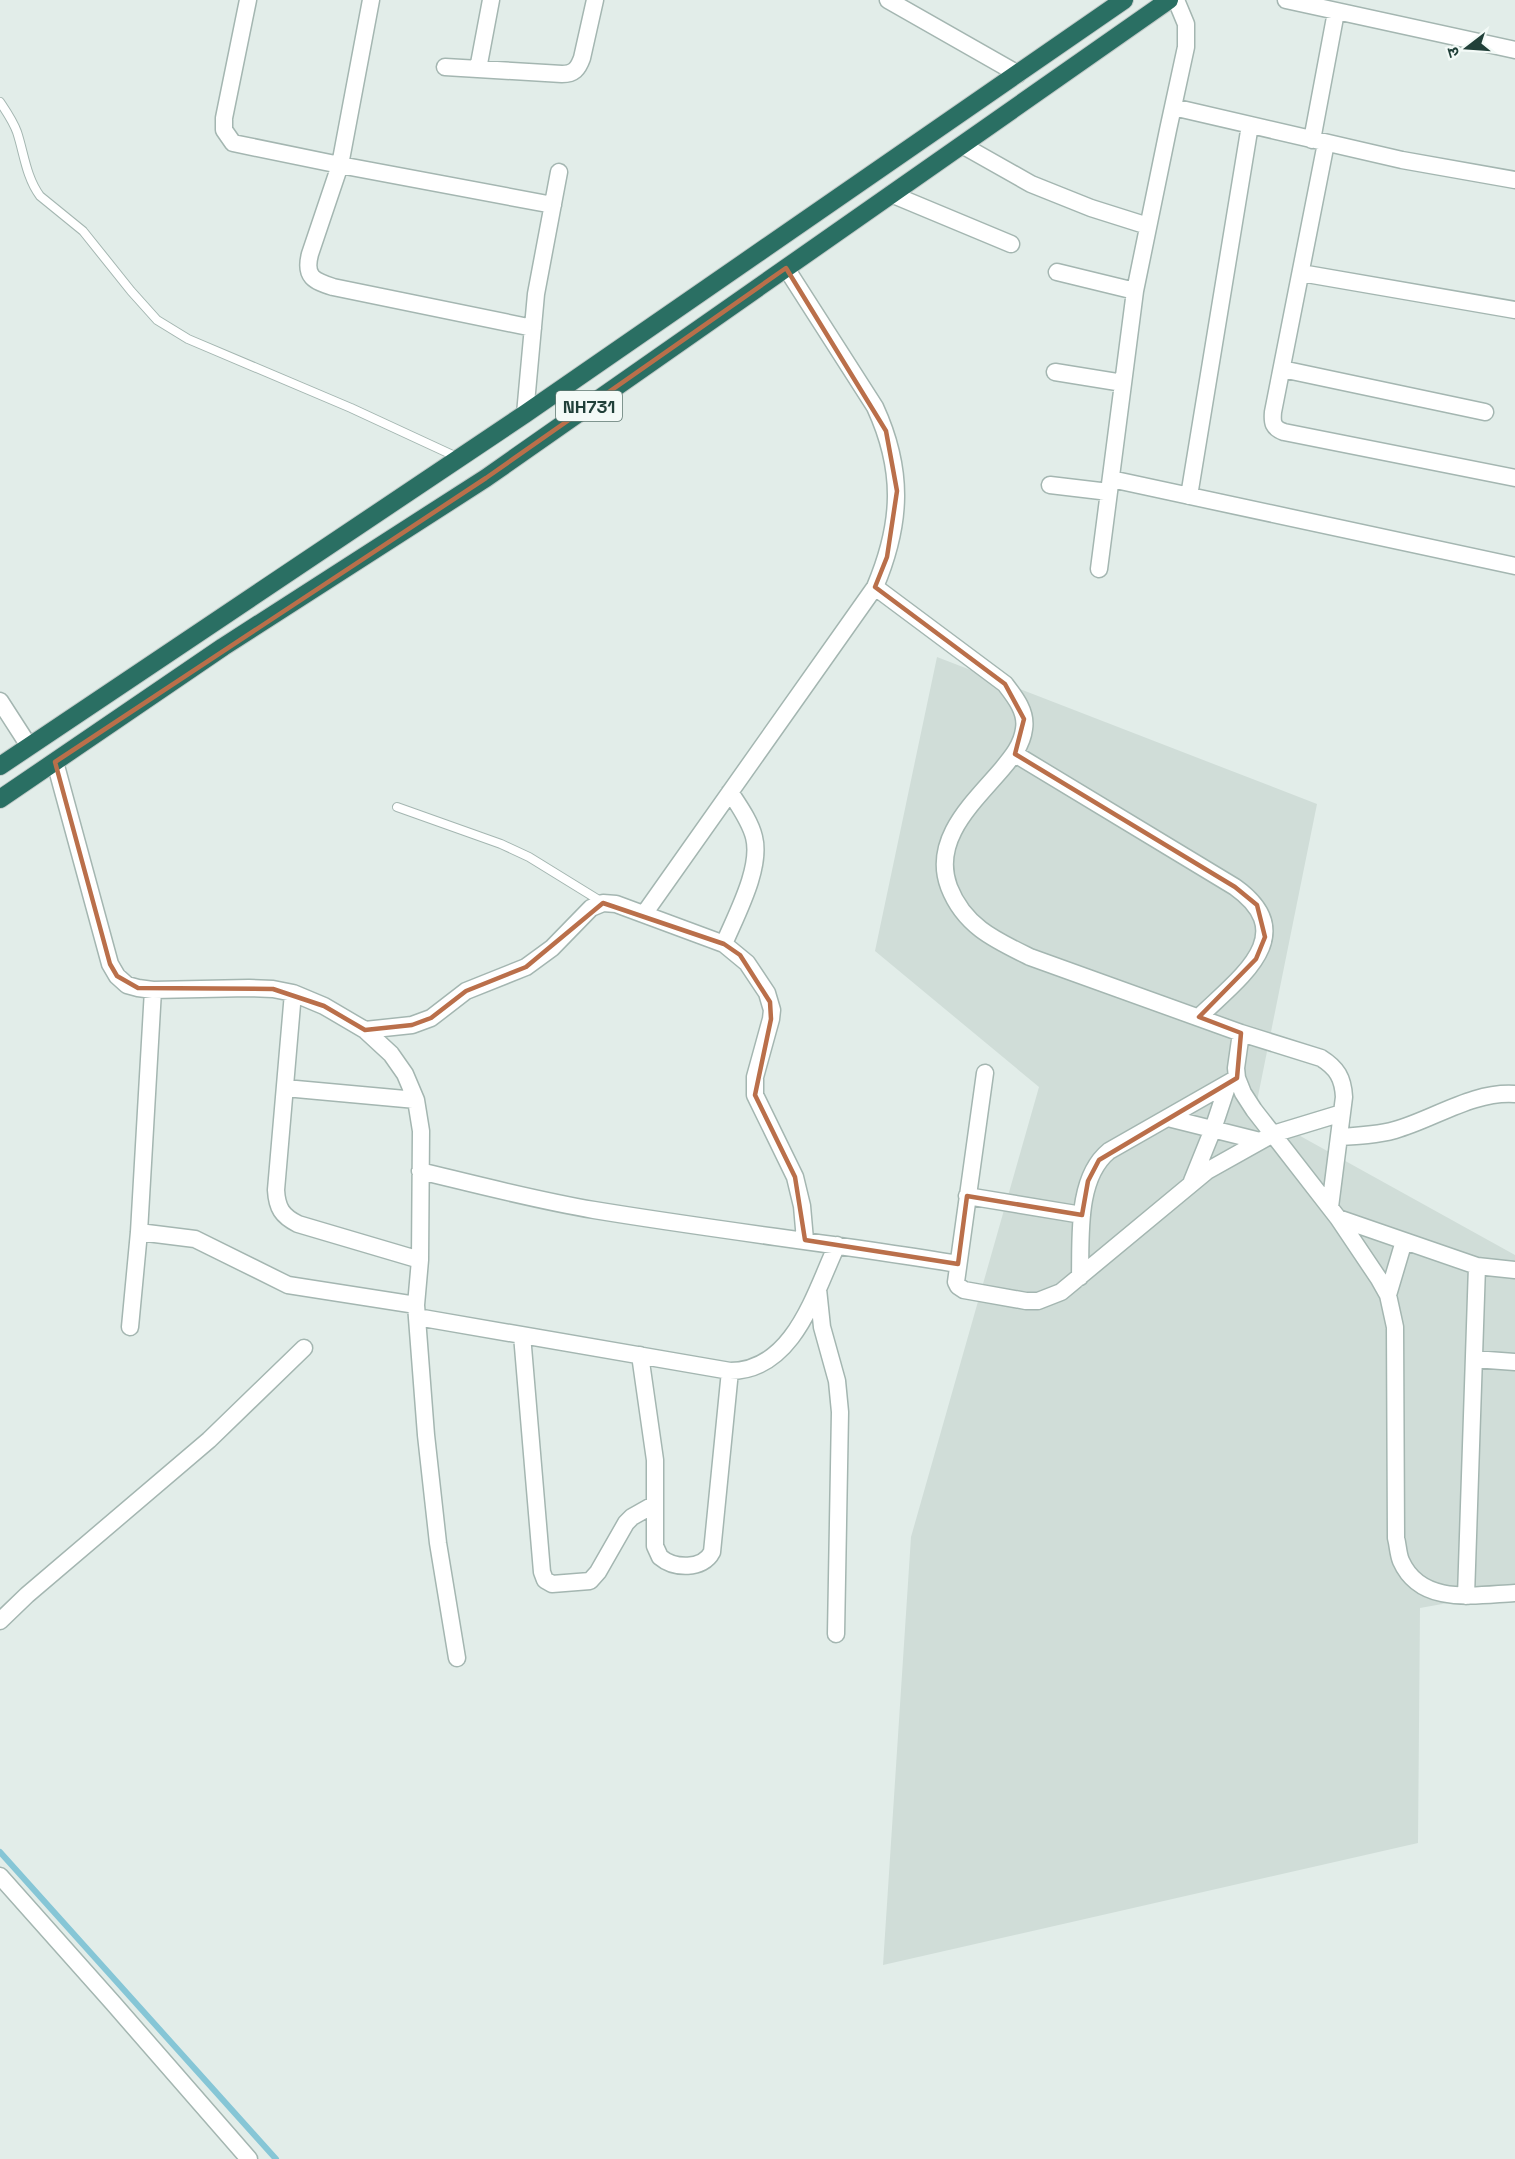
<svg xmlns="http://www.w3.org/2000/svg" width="1515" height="2159" font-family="'Space Grotesk','Noto Sans Devanagari',sans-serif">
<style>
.built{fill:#d0ddd8}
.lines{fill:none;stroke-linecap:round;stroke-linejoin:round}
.stream{stroke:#86c6d6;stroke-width:6}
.lane-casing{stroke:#a4b6b1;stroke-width:10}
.street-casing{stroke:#a4b6b1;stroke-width:19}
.highway-casing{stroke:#c1cac8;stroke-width:20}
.lane{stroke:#fff;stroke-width:8}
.street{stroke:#fff;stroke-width:16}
.highway{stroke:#2a6f63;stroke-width:18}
.marked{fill:none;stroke:#ba6f4a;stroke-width:4.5;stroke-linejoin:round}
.labels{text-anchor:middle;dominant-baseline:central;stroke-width:4.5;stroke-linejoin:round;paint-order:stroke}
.shield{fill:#f3faf7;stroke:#607872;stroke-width:1.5}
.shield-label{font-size:18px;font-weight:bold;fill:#214039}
</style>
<rect width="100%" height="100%" fill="#e2ede9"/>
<!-- built -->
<path class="built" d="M 937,657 L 1317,804 L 1255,1111 L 1515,1255 L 1515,1591 L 1420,1608 L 1418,1843 L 883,1965 L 911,1537 L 1039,1087 L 875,951 Z"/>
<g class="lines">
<!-- stream -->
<path class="stream" d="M 0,1852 L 276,2159"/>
<!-- lane casing -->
<g class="lane-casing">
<path id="lane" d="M 0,102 C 6,111 13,121 17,132 C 24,153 26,177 40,196 L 83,231 L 131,291 L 157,320 L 188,339 L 351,408 L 459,458
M 397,807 L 501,844 L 529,857 L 602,902"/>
</g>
<!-- street casing -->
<g class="street-casing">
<path id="street" d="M 248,0 L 224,118 L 224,130 L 233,143 L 340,165 L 553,205
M 371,0 L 340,165 L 310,254 C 304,277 314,281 333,287 L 533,328
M 888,0 L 1018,74
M 1286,0 L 1515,50
M 445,67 L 562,74 C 574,74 578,69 582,58 L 595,0
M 478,69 L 491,0
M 1173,107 L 1402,160 L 1515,180
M 1312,140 L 1336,12
M 1326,143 L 1273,412 C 1272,423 1273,428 1284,432 L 1515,478
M 962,145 L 1031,184 L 1091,208 L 1148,226
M 891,194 L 1011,244
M 1057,272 L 1135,291
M 1301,273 L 1515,310
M 1282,369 L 1485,412
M 1055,372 L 1123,383
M 525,414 L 536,294 L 559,172
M 1111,479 L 1515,566
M 1050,485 L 1109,492
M 1189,496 L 1250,125
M 1099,569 L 1135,291 L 1168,130 L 1186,47 L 1186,24 L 1176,0
M 875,587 L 1005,684 C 1015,697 1027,712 1024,729 C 1022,745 1012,757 1002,769 C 974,802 931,839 949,887 C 964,926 995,940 1030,957 L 1241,1033 L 1321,1058 C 1337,1068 1343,1078 1344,1097 L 1330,1207
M 0,701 L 29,746
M 1015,754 L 1235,887 C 1302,935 1239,978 1199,1017
M 55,762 L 110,964 L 117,976 L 127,985 L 138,988 L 153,990 L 249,988 L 273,989 L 293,993 L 324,1006 L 365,1030 L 391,1054 L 405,1074 L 416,1100 L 421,1131 L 420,1260 L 416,1305 L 426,1435 L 438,1543 L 457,1658
M 644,914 L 875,587 C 902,523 904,470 875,407 L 786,268
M 724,944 C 736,915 762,868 754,837 C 750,821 739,806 730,792
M 293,993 L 276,1190 C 277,1208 282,1216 298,1224 L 420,1260
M 365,1030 L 412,1025 L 431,1018 L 466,991 L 526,967 L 552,948 L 591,908 L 603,903 L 616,904 L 724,944 L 747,963 L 767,993 L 772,1010 L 771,1019 L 755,1077 L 755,1095 L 795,1177 L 802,1206 L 805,1240
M 1241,1033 L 1236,1068 L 1237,1078 L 1243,1093 L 1254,1110 L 1338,1218 L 1379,1279 L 1388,1295 L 1395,1327 L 1396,1538 C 1398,1545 1398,1554 1401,1561 C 1421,1606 1475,1595 1515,1593
M 985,1073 L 956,1282 L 958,1286 L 964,1290 L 1026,1301 L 1038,1301 L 1061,1292 L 1207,1171 L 1273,1134 L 1342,1113
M 285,1088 L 416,1100
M 1168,1118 L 1260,1141
M 1339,1137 C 1358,1136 1377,1135 1395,1130 C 1434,1119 1473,1091 1515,1094
M 420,1171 C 478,1185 535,1200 594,1210 C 715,1230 837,1244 958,1264
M 1192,1181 L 1213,1129 L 1228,1084
M 967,1196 L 1082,1215
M 1338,1218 L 1477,1266 L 1515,1270
M 139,1232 L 195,1239 L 288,1285 L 416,1305
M 1080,1277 C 1081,1237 1076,1178 1109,1151 L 1237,1078
M 818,1289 L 822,1327 L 837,1381 L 840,1412 L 836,1634
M 1388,1295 L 1404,1241
M 417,1317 L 730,1371 C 794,1371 815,1292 837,1245
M 130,1327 L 139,1232 L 153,990
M 522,1335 L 542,1572 L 545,1580 L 552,1584 L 590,1581 L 598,1572 L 626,1523 L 632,1517 L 655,1504
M 640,1355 L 655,1460 L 655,1546 L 660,1557 C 674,1569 703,1570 712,1552 L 730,1371
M 1474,1359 L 1515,1362
M 1466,1596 L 1477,1266
M 0,1621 L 27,1595 L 209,1440 L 304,1348
M 0,1876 L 113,2003 L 249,2159"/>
</g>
<!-- highway casing -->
<g class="highway-casing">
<path id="highway" d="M 0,766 L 525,414 L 1124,0
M 0,799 L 223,647 L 486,478 L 1169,0"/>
</g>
<!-- lane -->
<use href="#lane" class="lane"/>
<!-- street -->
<use href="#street" class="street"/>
<!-- highway -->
<use href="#highway" class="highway"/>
</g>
<!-- marked area -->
<path class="marked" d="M 786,268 L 886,431 L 897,491 L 887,557 L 875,587 L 1005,684 L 1024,719 L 1015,754 L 1235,887 L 1257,905 L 1265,937 L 1256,959 L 1199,1017 L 1241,1033 L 1237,1078 L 1099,1160 L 1088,1181 L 1082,1215 L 967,1196 L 958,1264 L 805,1240 L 795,1177 L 755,1095 L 771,1019 L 770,1002 L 740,955 L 724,944 L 603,903 L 526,967 L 466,991 L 431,1018 L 412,1025 L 365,1030 L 324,1006 L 273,989 L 138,988 L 117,976 L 110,964 L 55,762 L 486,478 Z"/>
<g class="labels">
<!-- shield labels -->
<rect class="shield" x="556" y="391" width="66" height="30" rx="4.5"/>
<g class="shield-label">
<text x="589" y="406">NH731</text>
</g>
</g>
<!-- north arrow -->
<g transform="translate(1467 48) rotate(253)" stroke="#f3faf7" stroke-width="4.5" paint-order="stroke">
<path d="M0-4.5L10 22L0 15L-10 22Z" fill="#214039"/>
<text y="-9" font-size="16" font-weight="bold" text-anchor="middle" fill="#214039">उ</text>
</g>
</svg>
